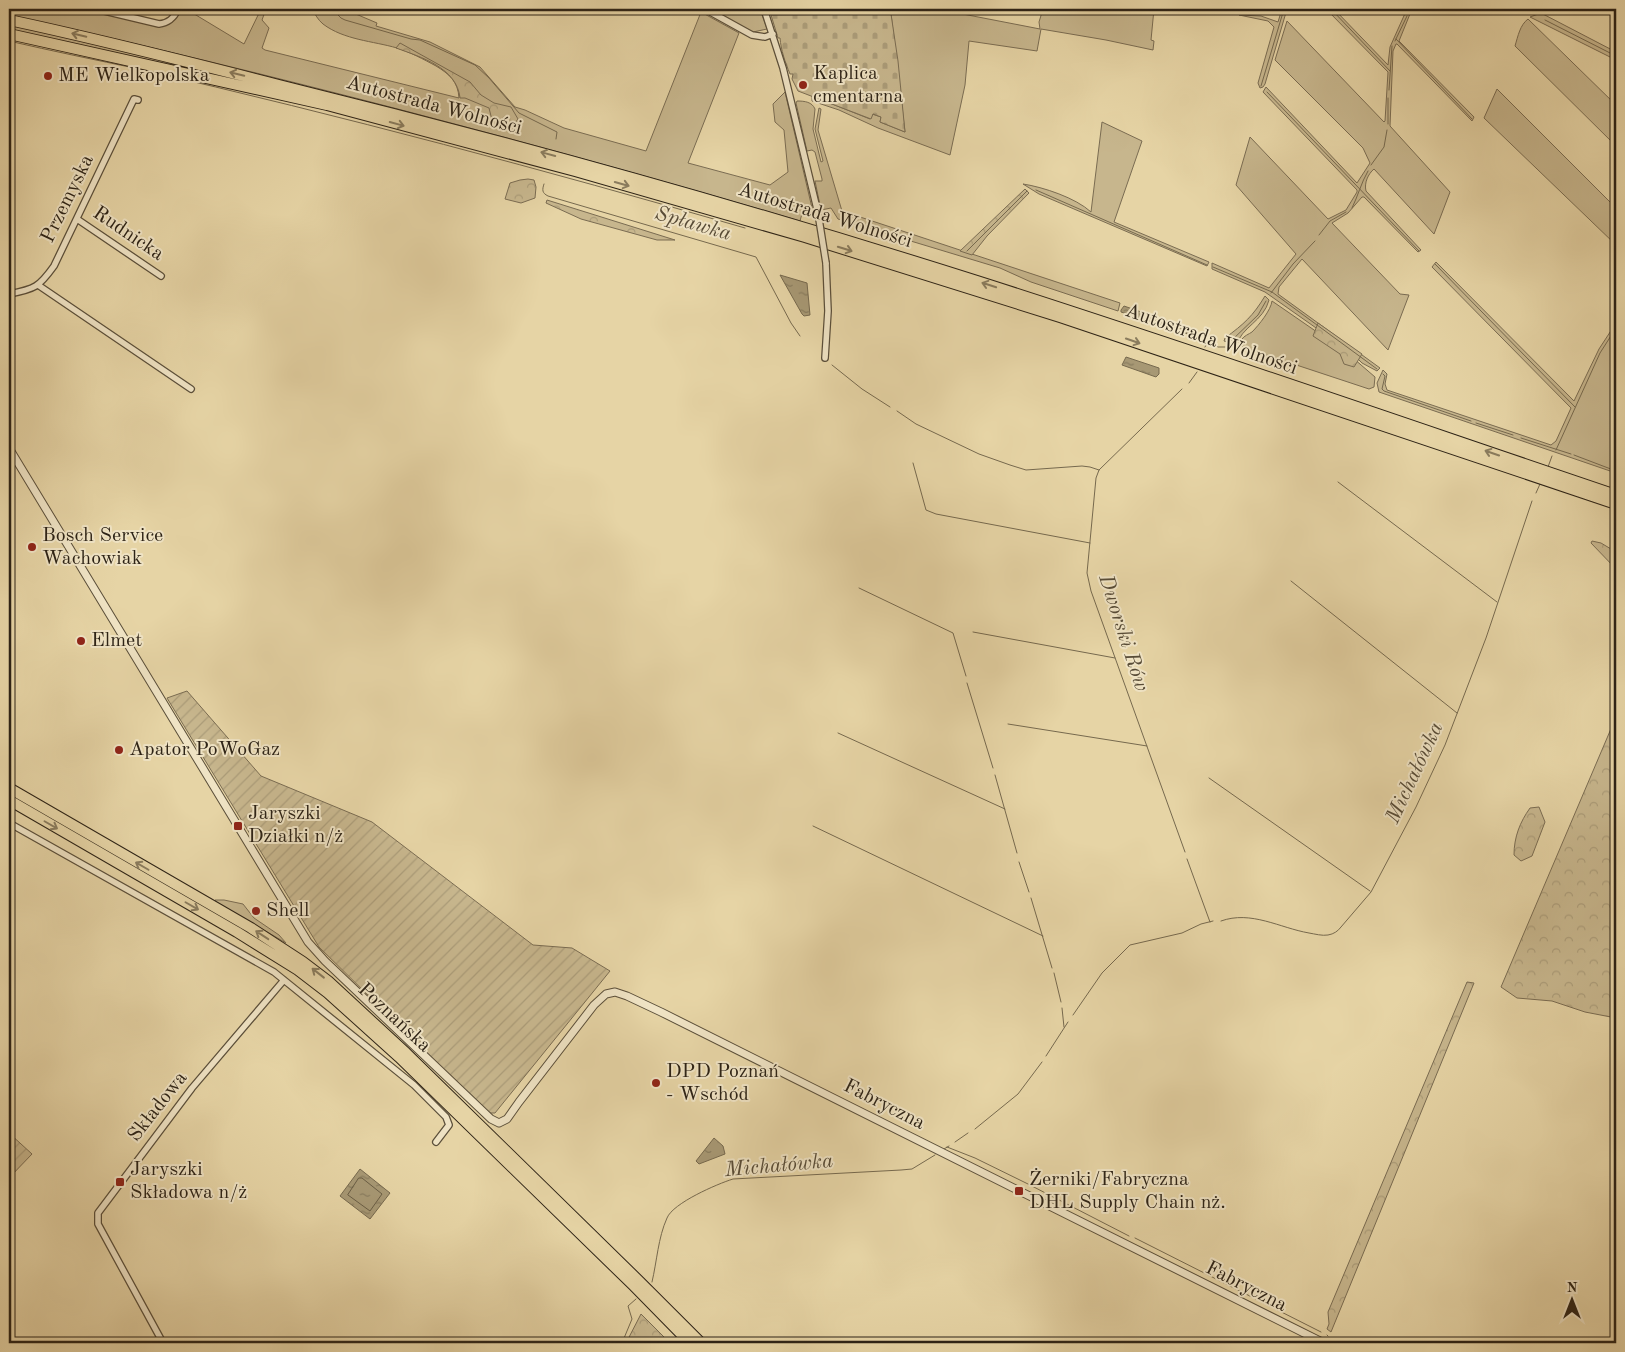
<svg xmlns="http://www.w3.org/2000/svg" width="1625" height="1352" font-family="'Old Standard TT',serif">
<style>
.green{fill:#c7b68d;stroke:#7a6c52}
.forest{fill:url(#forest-crowns);stroke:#7a6c52}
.cemetery{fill:url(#cemetery-stones);stroke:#7a6c52}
.garden{fill:url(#garden-furrows);stroke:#7a6c52}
.water{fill:url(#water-ripples);stroke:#76694e}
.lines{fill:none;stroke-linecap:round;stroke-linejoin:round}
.shore{stroke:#6a5e45;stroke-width:1}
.stream{stroke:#76694e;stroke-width:1}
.minor-casing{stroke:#5b4f3a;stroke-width:8}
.tertiary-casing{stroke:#5b4f3a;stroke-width:9}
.motorway-casing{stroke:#2d2316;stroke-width:12}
.minor{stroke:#efe3c4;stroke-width:5.5}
.tertiary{stroke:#efe3c4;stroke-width:7}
.motorway{stroke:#e6d4a5;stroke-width:10}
.minor-bridge-casing{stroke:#5b4f3a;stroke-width:8;stroke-linecap:butt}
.minor-bridge{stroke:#efe3c4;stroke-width:5.5}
.oneway{stroke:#8a7c5e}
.poi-dot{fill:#8f2418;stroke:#efe3c4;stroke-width:2}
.labels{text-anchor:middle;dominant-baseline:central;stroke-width:4;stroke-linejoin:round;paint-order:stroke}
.poi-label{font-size:20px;fill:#2d2316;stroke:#efe3c4;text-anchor:start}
.street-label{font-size:20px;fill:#2d2316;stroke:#efe3c4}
.water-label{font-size:21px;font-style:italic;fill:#584c37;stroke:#efe3c4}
</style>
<defs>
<pattern id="forest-crowns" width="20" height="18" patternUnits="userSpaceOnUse" patternTransform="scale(1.25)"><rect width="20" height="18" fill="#c7b68d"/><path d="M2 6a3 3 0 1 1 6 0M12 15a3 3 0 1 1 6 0" fill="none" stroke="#ab9c79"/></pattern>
<pattern id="cemetery-stones" width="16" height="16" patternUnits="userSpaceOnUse" patternTransform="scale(1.25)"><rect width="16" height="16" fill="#c7b68d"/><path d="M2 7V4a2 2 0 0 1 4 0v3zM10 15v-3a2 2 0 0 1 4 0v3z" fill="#ab9c79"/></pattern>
<pattern id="garden-furrows" width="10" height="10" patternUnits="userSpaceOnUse" patternTransform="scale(1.25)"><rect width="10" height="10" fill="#c7b68d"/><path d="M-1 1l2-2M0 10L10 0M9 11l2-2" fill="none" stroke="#ab9c79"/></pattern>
<pattern id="water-ripples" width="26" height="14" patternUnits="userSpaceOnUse" patternTransform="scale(1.25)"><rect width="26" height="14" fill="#a79874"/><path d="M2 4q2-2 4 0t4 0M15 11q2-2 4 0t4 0" fill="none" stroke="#887c5e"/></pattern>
</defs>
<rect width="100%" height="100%" fill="#e6d4a5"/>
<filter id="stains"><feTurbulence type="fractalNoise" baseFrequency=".004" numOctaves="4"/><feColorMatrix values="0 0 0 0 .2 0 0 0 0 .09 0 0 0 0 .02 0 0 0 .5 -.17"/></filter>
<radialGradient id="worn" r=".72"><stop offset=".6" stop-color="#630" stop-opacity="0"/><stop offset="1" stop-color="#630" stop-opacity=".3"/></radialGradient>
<!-- green -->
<path class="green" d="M 9,9 L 87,9 L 152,25 L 176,16 L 181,9 L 186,9 L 244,44 L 261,9 L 266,9 L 262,20 L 269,28 L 262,48 L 265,50 L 459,98 C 458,81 449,74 436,66 C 423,59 410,52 397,48 C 373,41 344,40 323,24 C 318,20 315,14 312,9 L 344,9 L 377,23 L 376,26 L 430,42 L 480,67 L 515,107 L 525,110 L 564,128 L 646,151 L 701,12 L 739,33 L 688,163 L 770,185 L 788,172 L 784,130 L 775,122 L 773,104 L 785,92 L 812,208 L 803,210 L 800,221 C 539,144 275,74 9,15 Z
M 710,9 L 760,9 L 767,29 L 753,32 L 745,29 Z
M 921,9 L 942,10 L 1040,29 L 1039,22 L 1043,9 L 1154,9 L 1151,40 L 1154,41 L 1153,50 L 1106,40 L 1041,29 L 1037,51 L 969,41 L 965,85 L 950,155 L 878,128 L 839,110 L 812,101 L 812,96 L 870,119 L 872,114 L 881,117 L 880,122 L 905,132 L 891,14 L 771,15 L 773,13 L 891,12 Z
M 1282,9 L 1287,9 L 1265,84 L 1263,87 L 1260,88 L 1258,83 L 1274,27 L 1268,21 L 1239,15 L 1261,16 L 1278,22 Z
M 1326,9 L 1334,9 L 1388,65 L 1390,47 L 1407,9 L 1412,9 L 1399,41 L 1474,117 L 1472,121 L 1397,44 L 1396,44 L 1393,51 L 1390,126 L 1450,192 L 1434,234 L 1374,169 C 1368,174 1364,183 1366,191 L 1421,250 L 1418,252 L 1364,197 L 1362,197 L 1348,213 L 1332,223 L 1400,294 L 1409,295 L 1388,350 L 1302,259 L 1279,287 L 1278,294 L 1380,368 L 1377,371 L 1362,363 L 1353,354 L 1265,292 L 1212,269 L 1212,263 L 1269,288 L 1296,254 L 1236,185 L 1250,137 L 1328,219 L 1346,210 L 1357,192 L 1357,190 L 1263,92 L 1266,87 L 1357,183 L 1370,163 L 1363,148 L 1275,60 L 1287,21 L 1384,122 L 1385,121 L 1388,72 Z
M 1541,13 L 1616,52 L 1616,60 L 1530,17 Z
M 1528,19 L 1616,105 L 1616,146 L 1515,46 C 1518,36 1520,25 1528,19 Z
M 9,23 L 414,122 L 691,200 L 9,30 Z
M 1497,89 L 1616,208 L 1616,245 L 1484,118 Z
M 797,101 C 805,101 812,102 815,109 L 813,129 L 821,162 L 823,161 L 815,129 L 819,108 L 821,109 L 818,130 L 842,211 L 1120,303 L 1118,311 L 1031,282 L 1000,268 L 838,219 L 831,208 L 821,210 L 815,181 L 822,181 L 822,179 L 815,152 L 812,150 L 807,151 L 796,103 Z
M 1102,122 L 1142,141 L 1114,222 L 1209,262 L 1207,266 L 1039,194 L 1023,184 C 1043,187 1076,198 1091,212 Z
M 1436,262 L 1574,401 L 1599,349 L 1616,323 L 1616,473 L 1379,392 L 1377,383 L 1383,370 L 1387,374 L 1385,384 L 1387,390 L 1551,445 L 1556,441 L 1571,408 L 1432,267 Z
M 1265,296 L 1269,300 C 1264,321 1240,328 1237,345 L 1224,341 L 1225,338 C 1244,324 1253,316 1265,296 Z
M 1272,301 L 1346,352 L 1375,377 L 1374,387 L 1369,389 L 1242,347 C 1241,344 1240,342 1242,339 C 1244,336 1249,334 1252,332 C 1259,325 1271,310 1272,301 Z
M 215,900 L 224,900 L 243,904 L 254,918 L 279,935 L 286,943 L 216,902 Z"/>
<!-- forest -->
<path class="forest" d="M 400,43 L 470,82 L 481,95 L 494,103 L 511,107 L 518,119 L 515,123 L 507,124 L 492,120 L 489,108 L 465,98 L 460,98 C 457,68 421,57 396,48 Z
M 528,179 L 534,180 L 536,187 L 535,198 L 521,203 L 505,199 L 510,183 L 520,180 Z
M 1025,189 L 1029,193 L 987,236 L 972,255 L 960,251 Z
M 547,200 L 675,240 L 657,240 L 581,219 L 546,203 Z
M 1318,323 L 1362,354 L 1354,367 L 1344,364 L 1340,354 L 1313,336 Z
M 1592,541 L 1601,543 L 1616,552 L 1616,569 L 1591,543 Z
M 1616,717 L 1616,1018 L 1585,1012 L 1552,1001 L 1517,998 L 1501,987 Z
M 1539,807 L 1545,822 L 1532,856 L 1521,861 L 1514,855 C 1514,837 1520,822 1530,808 Z
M 1467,982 L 1474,983 L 1331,1332 L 1327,1329 L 1329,1324 L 1328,1312 Z
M 641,1314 L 670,1343 L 626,1343 Z"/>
<!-- cemetery -->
<path class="cemetery" d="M 891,14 L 898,61 L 905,132 L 880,122 L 881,117 L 873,114 L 871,119 L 798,91 L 792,79 L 793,74 L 790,74 C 785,62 781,50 780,38 L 778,38 L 771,15 Z"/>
<!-- garden -->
<path class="garden" d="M 187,691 L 261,776 L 372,822 L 533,945 L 572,948 L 610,971 L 495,1113 L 488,1113 L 319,947 L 167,698 Z
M 9,1133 L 32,1154 L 9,1178 Z"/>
<!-- water -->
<path class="water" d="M 780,275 L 807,283 L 810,315 L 804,316 L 802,314 Z
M 1124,306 L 1181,326 L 1181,328 L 1202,336 L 1200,338 L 1121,312 L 1121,310 Z
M 1126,357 L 1159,368 L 1159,374 L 1156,377 L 1122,365 Z
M 714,1138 L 723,1146 L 725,1154 L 699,1164 L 696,1161 Z
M 360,1169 L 390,1193 L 370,1219 L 340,1196 Z"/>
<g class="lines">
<!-- shore -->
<path class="shore" d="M 359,1178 L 362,1178 L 382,1194 L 370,1211 L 348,1195 Z"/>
<!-- stream -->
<path class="stream" d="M 332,9 L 341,18 L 345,20 L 411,39 L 420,40 L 475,65 L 489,78 L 519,113 L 557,132 L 556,139
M 1331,9 L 1390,71
M 1409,11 L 1409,9
M 1545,20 L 1616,56
M 1396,39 L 1472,119
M 9,41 C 52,51 96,60 139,69 C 343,116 545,170 745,228
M 1395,41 L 1407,16
M 1261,86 L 1284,9
M 1389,90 L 1392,46
M 1267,92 L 1419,251
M 1388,124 L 1388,98
M 1371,165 L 1384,147 L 1387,130
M 544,184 C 542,190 542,193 548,196 L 756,257 L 791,323 L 800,336
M 1036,190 L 1207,265
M 1352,208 C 1358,196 1361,183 1368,171
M 1319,235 L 1330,221 L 1346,212
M 967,251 L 1027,191
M 1435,264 L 1575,407
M 1213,267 L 1272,292 L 1377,369
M 1271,293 L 1293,264 L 1315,241
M 1231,341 L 1258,315 L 1266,301
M 1205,347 L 1207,343 L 1210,342 L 1218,347 L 1225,347
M 832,365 L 862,389 L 890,407
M 1383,374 L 1385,376 L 1382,389 L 1384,391 L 1471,421
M 1189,383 L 1197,372
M 1182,389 L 1099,470 L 1096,478 L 1087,573 L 1091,591 L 1185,852
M 897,411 L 916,424 L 979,454 L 1010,465 L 1026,470 L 1082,466 L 1090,467 L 1099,470
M 1476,423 L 1513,435
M 1521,438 L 1571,454
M 1556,450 L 1600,353 L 1616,328
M 1574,455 L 1616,471
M 913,463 L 926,510 L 936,514 L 1090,543
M 1548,467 L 1552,456
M 1338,482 L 1497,602
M 1536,493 L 1540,484
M 1291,581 L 1457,713
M 859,588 L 953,633 L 966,676
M 973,632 L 1115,658
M 967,683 L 993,768
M 1008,724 L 1147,746
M 838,733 L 1005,809
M 995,775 L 1017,853
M 1209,778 L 1370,891
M 813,826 L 1043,936
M 1187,859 L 1210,922
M 1019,862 L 1029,892
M 1031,898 L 1052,968
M 1221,921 C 1251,910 1280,928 1309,933 C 1315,934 1322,936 1328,935 C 1334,934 1338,931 1341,927 L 1371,892 L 1416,807 L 1445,745 L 1486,638 L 1532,501
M 1054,973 L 1061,1002
M 1062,1008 L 1064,1027
M 1073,1015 L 1102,973 L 1130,945 L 1182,933 L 1201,924 L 1213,921
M 1046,1056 L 1068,1022
M 975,1129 L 1018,1094 L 1042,1062
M 955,1142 L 968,1133
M 947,1147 L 975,1158 L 1028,1184 L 1129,1236
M 944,1149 L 949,1146
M 1135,1238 L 1321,1332
M 652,1282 C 657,1261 658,1238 667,1218 C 673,1203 717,1184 733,1179 L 901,1170 L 912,1169 L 935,1155
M 1327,1335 L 1328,1336
M 622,1343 L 632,1319 L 628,1306 L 636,1299"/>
<!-- minor casing -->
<g class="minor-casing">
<path id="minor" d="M 96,9 L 159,24 C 169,23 174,18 178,9
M 705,9 L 752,35 L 765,37 L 773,34
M 764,9 L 783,68 L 818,213
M 77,219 L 161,276
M 38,285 L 191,389
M 9,294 C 35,289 39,287 54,266 L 134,99 L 138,100
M 825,358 L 828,311 L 826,263
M 9,823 L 274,972 L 414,1085 L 446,1117 L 449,1125 L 436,1142
M 163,1343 L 98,1224 L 98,1213 L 192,1088 L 284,980"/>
</g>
<!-- tertiary casing -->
<g class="tertiary-casing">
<path id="tertiary" d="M 9,448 L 308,942 L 325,961 L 491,1119 L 499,1123 L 507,1119 L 519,1102 L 594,1005 L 606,994 L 615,992 L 627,996 L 661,1012 L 1324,1343"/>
</g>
<!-- motorway casing -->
<g class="motorway-casing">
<path id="motorway" d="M 9,20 C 99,39 189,62 279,85 C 514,143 747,208 977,281 C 1191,349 1403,423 1616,495
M 9,34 L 327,105 L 575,171 L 805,237 L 1060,317 L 1616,504
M 9,788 L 251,928 L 303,962 L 328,981 L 406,1053 L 640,1282 L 701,1343
M 9,800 L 237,932 L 298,970 L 328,993 L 399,1057 L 633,1285 L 690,1343"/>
</g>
<!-- minor -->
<use href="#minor" class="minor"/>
<!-- tertiary -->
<use href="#tertiary" class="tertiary"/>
<!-- motorway -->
<use href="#motorway" class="motorway"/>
<!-- minor-bridge casing -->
<g class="minor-bridge-casing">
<path id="minor-bridge" d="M 818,213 L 826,263"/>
</g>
<!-- minor-bridge -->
<use href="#minor-bridge" class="minor-bridge"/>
</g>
<!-- one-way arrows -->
<defs><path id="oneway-shaft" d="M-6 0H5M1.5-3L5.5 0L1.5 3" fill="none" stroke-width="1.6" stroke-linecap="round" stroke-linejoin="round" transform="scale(1.25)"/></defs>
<g class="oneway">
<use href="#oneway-shaft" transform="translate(79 35) rotate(-167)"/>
<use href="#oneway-shaft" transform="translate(237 74) rotate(-166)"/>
<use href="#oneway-shaft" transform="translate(397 124) rotate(15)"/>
<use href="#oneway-shaft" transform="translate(548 154) rotate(-165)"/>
<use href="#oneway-shaft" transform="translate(622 184) rotate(16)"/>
<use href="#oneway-shaft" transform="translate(845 249) rotate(17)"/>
<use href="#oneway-shaft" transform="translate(989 285) rotate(-162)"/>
<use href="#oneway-shaft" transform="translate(1133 341) rotate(19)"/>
<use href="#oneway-shaft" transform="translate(1492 453) rotate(-161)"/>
<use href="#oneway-shaft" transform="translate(51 825) rotate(30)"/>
<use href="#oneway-shaft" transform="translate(142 866) rotate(-150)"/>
<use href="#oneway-shaft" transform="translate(192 906) rotate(30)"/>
<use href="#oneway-shaft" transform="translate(262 935) rotate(-147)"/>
<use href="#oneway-shaft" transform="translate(318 973) rotate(-142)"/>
</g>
<!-- markers -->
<g class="poi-dot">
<circle cx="48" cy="76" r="5"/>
<circle cx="803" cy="85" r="5"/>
<circle cx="32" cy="547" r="5"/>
<circle cx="81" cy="641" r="5"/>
<circle cx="119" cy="750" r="5"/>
<rect x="233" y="821" width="10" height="10" rx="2.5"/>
<circle cx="256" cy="911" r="5"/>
<circle cx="656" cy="1083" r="5"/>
<rect x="115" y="1177" width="10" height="10" rx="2.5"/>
<rect x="1014" y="1186" width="10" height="10" rx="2.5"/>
</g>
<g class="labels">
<!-- poi labels -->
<g class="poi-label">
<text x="813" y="74">Kaplica<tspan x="813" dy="23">cmentarna</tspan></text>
<text x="58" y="76">ME Wielkopolska</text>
<text x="42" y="536">Bosch Service<tspan x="42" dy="23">Wachowiak</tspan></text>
<text x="91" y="641">Elmet</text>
<text x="129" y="750">Apator PoWoGaz</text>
<text x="248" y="814">Jaryszki<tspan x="248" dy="23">Działki n/ż</tspan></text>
<text x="266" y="911">Shell</text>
<text x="666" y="1072">DPD Poznań<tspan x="666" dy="23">- Wschód</tspan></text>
<text x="130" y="1170">Jaryszki<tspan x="130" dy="23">Składowa n/ż</tspan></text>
<text x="1029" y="1180">Żerniki/Fabryczna<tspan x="1029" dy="23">DHL Supply Chain nż.</tspan></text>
</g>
<!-- street labels -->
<g class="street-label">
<text transform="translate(434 106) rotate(15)">Autostrada Wolności</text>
<text transform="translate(68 199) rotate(-64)">Przemyska</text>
<text transform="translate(825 216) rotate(17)">Autostrada Wolności</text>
<text transform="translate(128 234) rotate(34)">Rudnicka</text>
<text transform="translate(1211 340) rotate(19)">Autostrada Wolności</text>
<text transform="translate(394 1018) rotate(43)">Poznańska</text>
<text transform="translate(884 1105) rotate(27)">Fabryczna</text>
<text transform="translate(158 1107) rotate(-52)">Składowa</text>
<text transform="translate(1246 1287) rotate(27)">Fabryczna</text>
</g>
<!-- water labels -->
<g class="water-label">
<text transform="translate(693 224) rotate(16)">Spławka</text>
<text transform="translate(1123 633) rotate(72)">Dworski Rów</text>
<text transform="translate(1415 773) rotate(-65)">Michałówka</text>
<text transform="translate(779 1166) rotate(-5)">Michałówka</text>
</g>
</g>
<!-- margin -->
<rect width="1625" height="1352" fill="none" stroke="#e6d4a5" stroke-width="30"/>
<rect x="10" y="10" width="1605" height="1332" fill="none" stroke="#2d2316" stroke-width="2.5"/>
<rect x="15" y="15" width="1595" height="1322" fill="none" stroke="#2d2316"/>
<!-- north arrow -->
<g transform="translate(1572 1300)" stroke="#efe3c4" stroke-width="4" paint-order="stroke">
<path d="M0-4L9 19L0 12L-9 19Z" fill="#2d2316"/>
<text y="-8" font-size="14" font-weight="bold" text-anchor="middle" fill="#2d2316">N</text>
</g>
<rect width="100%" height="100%" filter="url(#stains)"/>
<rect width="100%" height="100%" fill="url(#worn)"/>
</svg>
